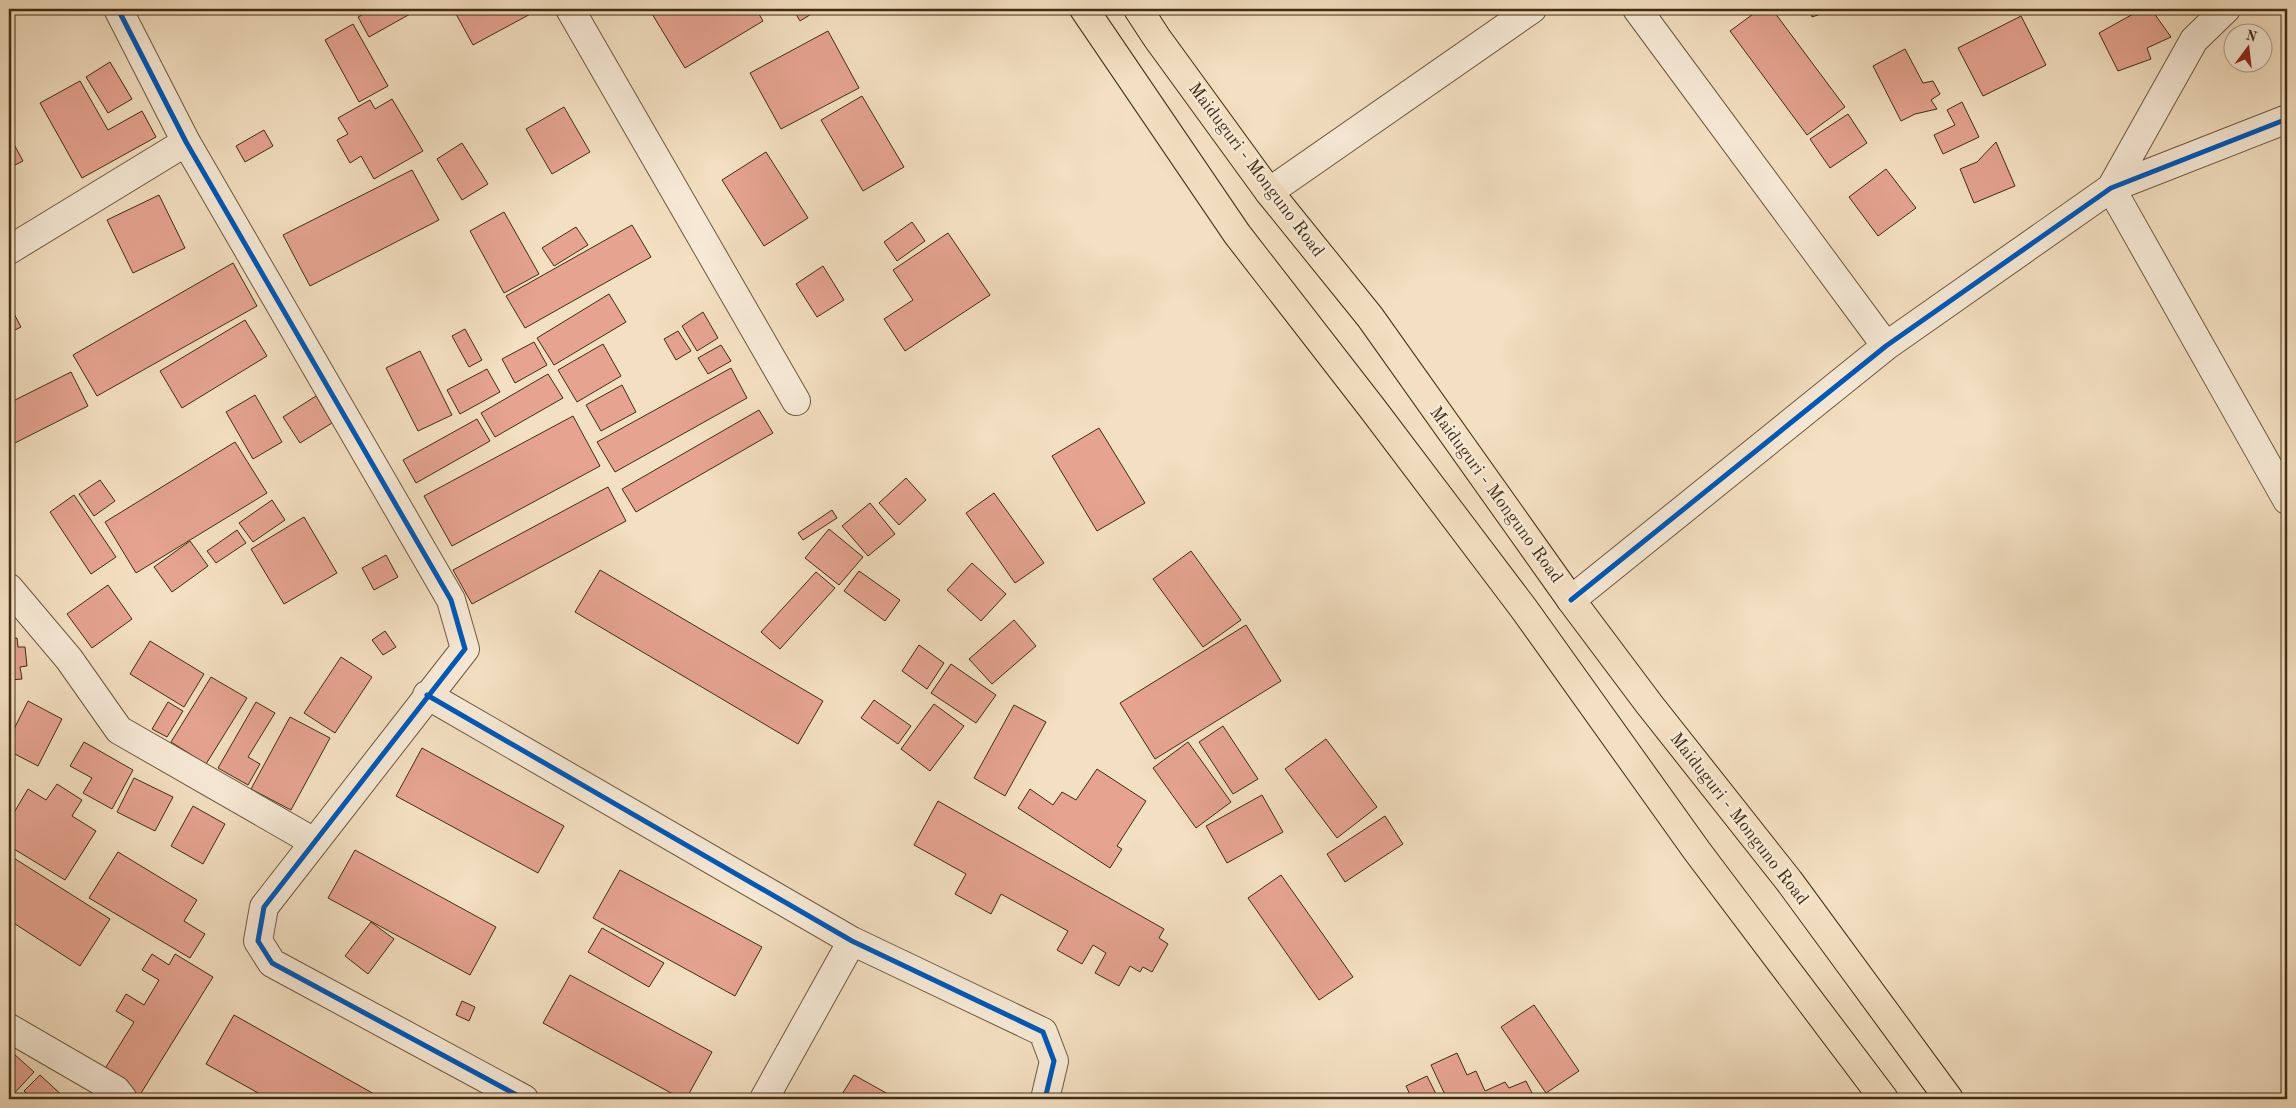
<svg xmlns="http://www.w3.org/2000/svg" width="2296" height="1108" font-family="'Old Standard TT',serif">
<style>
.building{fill:#e5a390;stroke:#422c14}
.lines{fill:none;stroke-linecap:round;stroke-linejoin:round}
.minor-casing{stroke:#6e593f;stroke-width:30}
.major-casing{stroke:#422c14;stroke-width:30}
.minor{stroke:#f7ead7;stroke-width:28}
.major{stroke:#f3dfc1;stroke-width:28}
.cycleway-casing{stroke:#f7ead7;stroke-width:8}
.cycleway{stroke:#0057b8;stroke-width:5}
.labels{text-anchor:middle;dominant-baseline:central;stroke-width:5;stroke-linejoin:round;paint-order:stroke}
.street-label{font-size:18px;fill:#422c14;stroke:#f7ead7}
</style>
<rect width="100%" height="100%" fill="#f3dfc1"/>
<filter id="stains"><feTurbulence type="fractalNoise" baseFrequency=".004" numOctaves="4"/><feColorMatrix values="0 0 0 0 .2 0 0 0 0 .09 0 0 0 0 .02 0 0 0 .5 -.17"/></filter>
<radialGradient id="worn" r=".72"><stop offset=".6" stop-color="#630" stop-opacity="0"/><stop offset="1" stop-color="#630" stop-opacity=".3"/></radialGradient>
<!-- building -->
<path class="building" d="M 373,9 L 419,9 L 369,37 L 358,17 Z
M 464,9 L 535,9 L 536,11 L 473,45 L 456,14 Z
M 649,9 L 756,9 L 763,21 L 685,68 Z
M 793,9 L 810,9 L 813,13 L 800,21 Z
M 1760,9 L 1772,9 L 1845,107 L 1807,135 L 1730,31 Z
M 1810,9 L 1835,9 L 1812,17 Z
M 2142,9 L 2151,9 L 2171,37 L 2147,48 L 2151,59 L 2118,71 L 2099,33 Z
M 2021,16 L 2046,65 L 1983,96 L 1958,48 Z
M 353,24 L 388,86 L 359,102 L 325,40 Z
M 828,31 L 859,88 L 781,129 L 750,73 Z
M 1905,49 L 1923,83 L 1933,81 L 1940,94 L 1931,100 L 1937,109 L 1915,114 L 1901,121 L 1873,66 Z
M 110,62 L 132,99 L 108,113 L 86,77 Z
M 80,81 L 108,130 L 142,111 L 156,137 L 82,178 L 40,103 Z
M 862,96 L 904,167 L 863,191 L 821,120 Z
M 392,99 L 423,151 L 374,179 L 361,156 L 350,163 L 337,140 L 348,134 L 338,118 L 370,100 L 375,109 Z
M 1962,102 L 1979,137 L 1943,154 L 1934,135 L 1955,125 L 1947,110 Z
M 564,107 L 590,152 L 552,174 L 526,129 Z
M 1848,114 L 1867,143 L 1830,168 L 1810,139 Z
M 264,130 L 273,146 L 245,162 L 236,146 Z
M 9,135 L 23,161 L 9,168 Z
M 1996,142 L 2015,186 L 1974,203 L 1960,169 L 1977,162 Z
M 462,143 L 488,184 L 462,200 L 437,159 Z
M 766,152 L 808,218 L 764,246 L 722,180 Z
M 1886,169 L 1916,208 L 1878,236 L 1849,197 Z
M 412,170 L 439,220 L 310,286 L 283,235 Z
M 159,195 L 185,248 L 133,273 L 107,220 Z
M 504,212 L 539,274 L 504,293 L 470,231 Z
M 912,222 L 925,241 L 897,261 L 884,242 Z
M 632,225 L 651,257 L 525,328 L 506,296 Z
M 576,227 L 588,245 L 554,266 L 542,248 Z
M 948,233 L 990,295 L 905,351 L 884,319 L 913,300 L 893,270 Z
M 233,263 L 257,306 L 97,396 L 73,355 Z
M 823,266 L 844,300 L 817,317 L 796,284 Z
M 609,294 L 626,322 L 554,365 L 537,338 Z
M 9,304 L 21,327 L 9,333 Z
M 703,312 L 718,338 L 697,351 L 682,326 Z
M 245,320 L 267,356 L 182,408 L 160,371 Z
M 465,329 L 482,360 L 469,367 L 452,336 Z
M 678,331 L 691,351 L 676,360 L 664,339 Z
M 534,342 L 547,365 L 515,383 L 502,359 Z
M 603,344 L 621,376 L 577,402 L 558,370 Z
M 721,345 L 731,361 L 708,374 L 698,358 Z
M 420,351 L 452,415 L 418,431 L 386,368 Z
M 731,368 L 747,398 L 615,472 L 597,442 Z
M 487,369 L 500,392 L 460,414 L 447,390 Z
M 71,372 L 88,406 L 9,446 L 9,403 Z
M 548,374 L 563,398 L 495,437 L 481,413 Z
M 622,385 L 636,412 L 601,431 L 586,405 Z
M 255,395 L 282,442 L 253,459 L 226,412 Z
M 316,396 L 332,423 L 300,443 L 283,417 Z
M 759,410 L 773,433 L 636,512 L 622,489 Z
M 573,416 L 600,466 L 452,546 L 424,496 Z
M 477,419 L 490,441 L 416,483 L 403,460 Z
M 1099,428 L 1145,503 L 1097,531 L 1052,456 Z
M 235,442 L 267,493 L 136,573 L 105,522 Z
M 906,478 L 926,500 L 899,525 L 879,503 Z
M 100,480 L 115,501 L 94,516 L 79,494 Z
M 608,487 L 626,521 L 472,604 L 453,570 Z
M 994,493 L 1044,563 L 1015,583 L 966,513 Z
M 74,495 L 116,557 L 91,574 L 50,512 Z
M 272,500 L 285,520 L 253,542 L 239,523 Z
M 870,503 L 895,534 L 868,556 L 842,526 Z
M 832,510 L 837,518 L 803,540 L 798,533 Z
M 304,517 L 337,573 L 284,604 L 251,549 Z
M 829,529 L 863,557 L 839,585 L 805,558 Z
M 237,530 L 246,543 L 216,563 L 207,551 Z
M 190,541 L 208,566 L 172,592 L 154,567 Z
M 1191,551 L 1241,620 L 1203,647 L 1153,579 Z
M 386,555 L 398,577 L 374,590 L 362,568 Z
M 972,563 L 1006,594 L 981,621 L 947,590 Z
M 600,570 L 823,701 L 798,744 L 575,612 Z
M 859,571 L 900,600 L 885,621 L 844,591 Z
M 816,572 L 835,588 L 780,649 L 761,632 Z
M 108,585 L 132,619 L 92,648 L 67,614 Z
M 1014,620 L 1036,646 L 992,684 L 969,659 Z
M 1246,625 L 1281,681 L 1155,759 L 1120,703 Z
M 385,631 L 396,647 L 383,655 L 372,640 Z
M 17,638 L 18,647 L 25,647 L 27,666 L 20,667 L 22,679 L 9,680 L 9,639 Z
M 150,641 L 204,674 L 184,707 L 130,674 Z
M 919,645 L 944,663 L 927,689 L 902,671 Z
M 341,657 L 372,677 L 335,733 L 304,713 Z
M 951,664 L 996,695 L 976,723 L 931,693 Z
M 211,677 L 247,698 L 206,764 L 171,742 Z
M 874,700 L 911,726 L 898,744 L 861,718 Z
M 28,701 L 62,719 L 38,766 L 9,751 L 9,739 Z
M 168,702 L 183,711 L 167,737 L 152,729 Z
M 256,702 L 275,713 L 248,757 L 260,764 L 248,785 L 218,768 Z
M 934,704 L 964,726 L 930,771 L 901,749 Z
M 1014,705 L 1046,722 L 1005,796 L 974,778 Z
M 290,717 L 330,738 L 291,810 L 251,789 Z
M 1223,726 L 1258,779 L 1233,794 L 1199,742 Z
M 1326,739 L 1377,807 L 1337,838 L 1285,769 Z
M 84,742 L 133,770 L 112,809 L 83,793 L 92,778 L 70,766 Z
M 1188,742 L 1231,802 L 1196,828 L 1153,768 Z
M 422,748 L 564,826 L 538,873 L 396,796 Z
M 1097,769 L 1146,801 L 1117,846 L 1122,849 L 1110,868 L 1018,808 L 1030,789 L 1053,805 L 1062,792 L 1076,800 Z
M 134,778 L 173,797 L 155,831 L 117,812 Z
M 57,784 L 82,800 L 72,816 L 96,831 L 65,880 L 9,846 L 9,821 L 28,789 L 46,800 Z
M 1262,795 L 1283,832 L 1227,863 L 1206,826 Z
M 938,801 L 1164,929 L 1159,938 L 1168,944 L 1152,972 L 1143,967 L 1140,972 L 1130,966 L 1119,986 L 1095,973 L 1106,953 L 1093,945 L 1082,964 L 1057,950 L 1068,931 L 1001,894 L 991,914 L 955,894 L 966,874 L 914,845 Z
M 193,806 L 225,824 L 203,864 L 171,846 Z
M 1385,816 L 1403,844 L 1345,882 L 1327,854 Z
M 355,850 L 496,927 L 470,975 L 328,898 Z
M 118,852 L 197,900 L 184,921 L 205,934 L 190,958 L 89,898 Z
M 9,855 L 110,919 L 80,966 L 9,920 Z
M 620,870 L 762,947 L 735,996 L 593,918 Z
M 1281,875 L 1353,977 L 1319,1000 L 1248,898 Z
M 371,922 L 394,939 L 368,974 L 345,956 Z
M 602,928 L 664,963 L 649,987 L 588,952 Z
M 152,954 L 169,965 L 175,954 L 213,977 L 138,1098 L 101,1075 L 134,1022 L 116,1011 L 126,994 L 144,1005 L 159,980 L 142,970 Z
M 570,975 L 712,1052 L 686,1099 L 682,1099 L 543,1023 Z
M 462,1001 L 475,1007 L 469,1021 L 456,1015 Z
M 1534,1005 L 1579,1071 L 1546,1093 L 1501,1027 Z
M 234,1015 L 383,1099 L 269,1099 L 206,1064 Z
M 1457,1053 L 1467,1075 L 1476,1071 L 1485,1091 L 1505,1082 L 1509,1088 L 1526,1081 L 1535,1099 L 1447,1099 L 1431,1065 Z
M 14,1054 L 34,1072 L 9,1099 L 9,1060 Z
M 40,1075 L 66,1099 L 33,1099 L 24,1091 Z
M 854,1075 L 897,1099 L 839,1099 Z
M 1427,1076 L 1436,1094 L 1427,1099 L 1412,1099 L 1406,1086 Z"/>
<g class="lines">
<!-- minor casing -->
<g class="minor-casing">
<path id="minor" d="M 118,9 L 186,142 L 451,600 L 465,649 L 264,907 L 258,941 L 272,963 L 524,1099
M 570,9 L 796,401
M 1637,9 L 1886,346
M 2111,188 L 2287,500
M 2111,188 L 2194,40 L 2226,9
M 1269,192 L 1532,9
M 9,250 L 186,142
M 9,588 L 69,659 L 119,730 L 314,842
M 1571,600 L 1886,346 L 2111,188 L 2287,119
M 427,695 L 852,941 L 1043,1032 L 1054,1061 L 1045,1099
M 9,1028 L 116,1090 L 123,1099
M 764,1099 L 852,941"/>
</g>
<!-- major casing -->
<g class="major-casing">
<path id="major" d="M 1084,9 L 1237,234 L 1372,408 L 1524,609 L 1697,851 L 1884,1099
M 1138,9 L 1157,38 L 1269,192 L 1370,317 L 1571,600 L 1649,704 L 1789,881 L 1949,1099"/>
</g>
<!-- minor -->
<use href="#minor" class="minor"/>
<!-- major -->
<use href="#major" class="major"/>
<!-- cycleway casing -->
<g class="cycleway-casing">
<path id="cycleway" d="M 118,9 L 186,142 L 451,600 L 465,649 L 264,907 L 258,941 L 272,963 L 524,1099
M 1571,600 L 1886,346 L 2111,188 L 2287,119
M 427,695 L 852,941 L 1043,1032 L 1054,1061 L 1045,1099"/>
</g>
<!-- cycleway -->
<use href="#cycleway" class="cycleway"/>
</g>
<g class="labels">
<!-- street labels -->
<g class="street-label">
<text transform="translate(1256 170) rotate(53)">Maiduguri - Monguno Road</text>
<text transform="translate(1496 495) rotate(54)">Maiduguri - Monguno Road</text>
<text transform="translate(1739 819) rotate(52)">Maiduguri - Monguno Road</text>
</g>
</g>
<!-- margin -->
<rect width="2296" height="1108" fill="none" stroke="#f3dfc1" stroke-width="30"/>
<rect x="10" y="10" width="2276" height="1088" fill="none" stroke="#422c14" stroke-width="2.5"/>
<rect x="15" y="15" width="2266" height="1078" fill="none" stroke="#422c14"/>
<!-- north arrow -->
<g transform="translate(2248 48) rotate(15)"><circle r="24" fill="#f7ead7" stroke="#af9e89"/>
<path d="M0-4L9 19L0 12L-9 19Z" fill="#8f2418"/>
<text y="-8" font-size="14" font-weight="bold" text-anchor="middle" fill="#422c14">N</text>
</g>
<rect width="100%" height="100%" filter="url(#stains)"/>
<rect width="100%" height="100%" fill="url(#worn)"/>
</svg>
